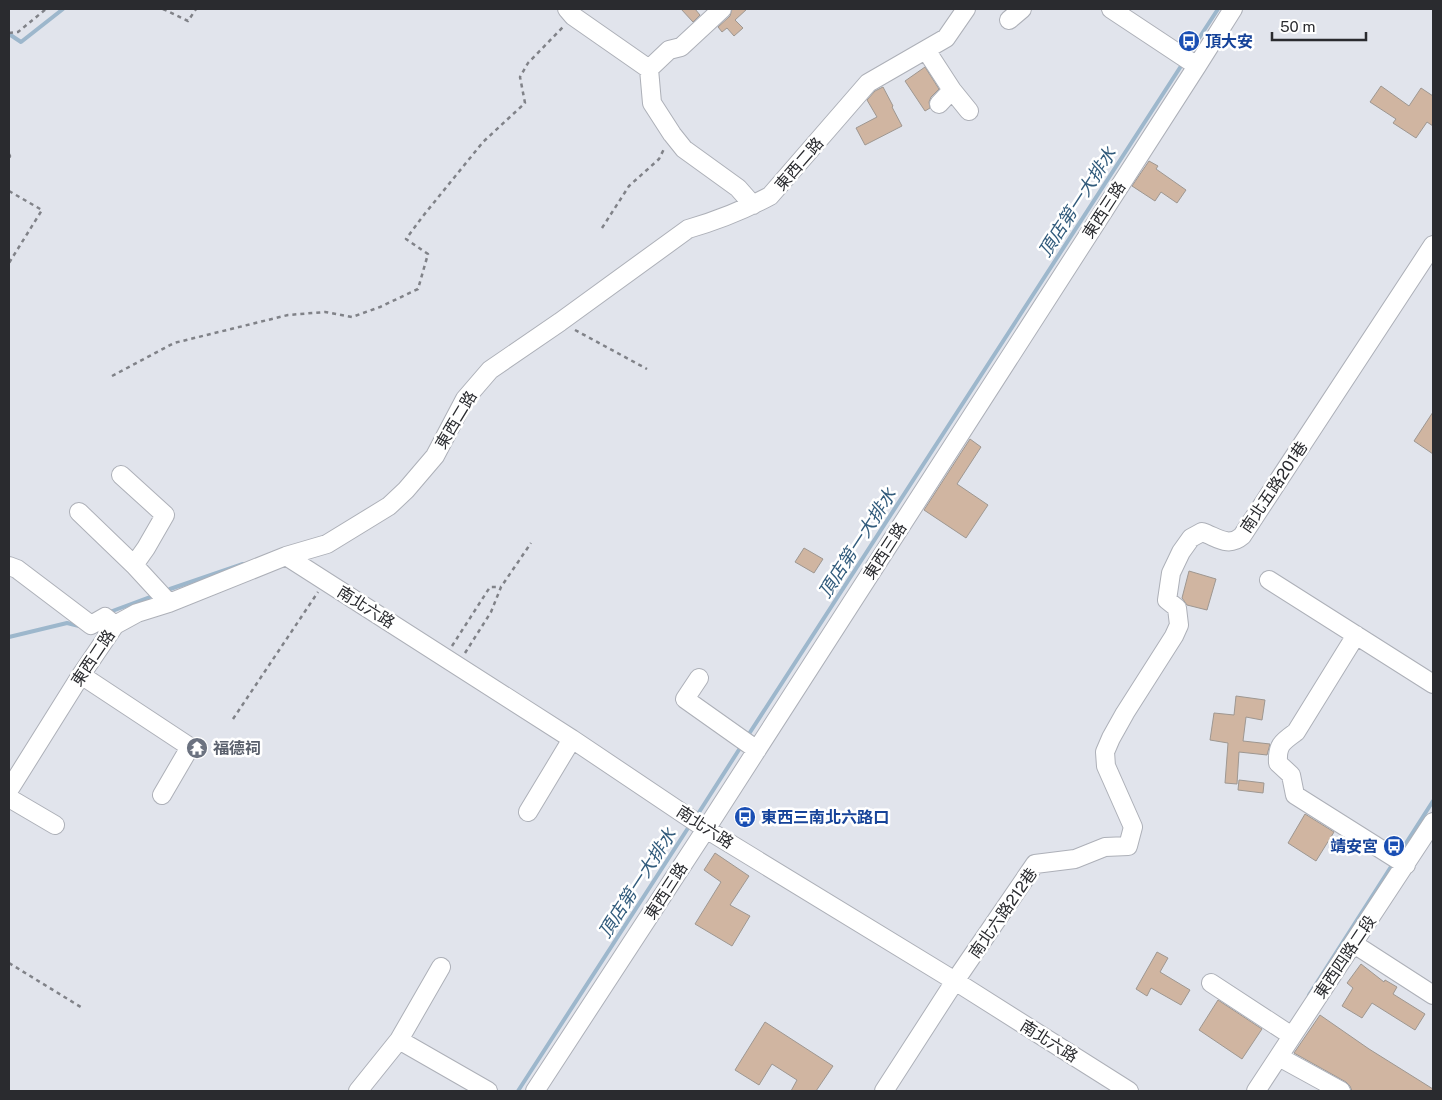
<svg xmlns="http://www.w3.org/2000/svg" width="1442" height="1100" font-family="'Public Sans','Noto Sans TC',sans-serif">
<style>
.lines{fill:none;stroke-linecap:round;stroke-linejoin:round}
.stream{stroke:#9db7cc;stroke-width:4}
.building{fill:#d0b5a1;stroke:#9e9791}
.minor-casing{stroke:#adb0b8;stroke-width:20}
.path{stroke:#808288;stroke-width:2.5;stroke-dasharray:4 4;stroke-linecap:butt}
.minor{stroke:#fff;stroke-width:18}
.labels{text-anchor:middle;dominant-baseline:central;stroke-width:5;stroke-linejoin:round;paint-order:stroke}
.transit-label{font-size:16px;font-weight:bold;fill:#164399;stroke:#fff;text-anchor:start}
.street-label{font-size:16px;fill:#2a2b2f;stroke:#fff}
.worship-label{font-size:16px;font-weight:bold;fill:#5b616d;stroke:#fff;text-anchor:start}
.water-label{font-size:18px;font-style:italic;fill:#305a7b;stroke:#fff}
</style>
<rect width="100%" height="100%" fill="#e1e4ec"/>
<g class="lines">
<!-- stream -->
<path class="stream" d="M 9,34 L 21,42 L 63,9
M 1188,55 L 1218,9
M 170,589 L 243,564
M 107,613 L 150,597
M 9,637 L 67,623 L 79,626
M 747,737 L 1183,63
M 696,817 L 742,745
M 1399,854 L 1433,801
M 1309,995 L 1394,862
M 518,1091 L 690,825"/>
</g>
<!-- building -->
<path class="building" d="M 681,9 L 695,9 L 700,15 L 693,22 Z
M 732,9 L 747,9 L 735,20 L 743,28 L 734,36 L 727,28 L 722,32 L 718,27 L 730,16 Z
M 925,67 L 939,89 L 931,97 L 929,102 L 930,108 L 925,111 L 905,81 Z
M 1381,86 L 1409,106 L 1421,88 L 1433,96 L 1433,126 L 1427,122 L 1416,138 L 1393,123 L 1396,119 L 1370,102 Z
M 883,87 L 893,106 L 892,107 L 902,126 L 865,145 L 856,128 L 877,117 L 867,100 L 875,91 Z
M 1149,161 L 1158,166 L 1156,169 L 1186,190 L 1177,203 L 1161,192 L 1155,201 L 1132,186 Z
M 1433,412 L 1433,454 L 1414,441 Z
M 970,439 L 981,447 L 957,484 L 988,505 L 966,538 L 924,510 Z
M 804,548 L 823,559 L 814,573 L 795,562 Z
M 1189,571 L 1216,579 L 1207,610 L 1187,605 L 1182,598 Z
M 1236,696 L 1265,700 L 1262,720 L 1246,717 L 1243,741 L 1270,744 L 1267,755 L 1239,752 L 1237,784 L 1225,783 L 1228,743 L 1210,740 L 1214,713 L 1234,715 Z
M 1239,780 L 1264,783 L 1263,793 L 1238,790 Z
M 1305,814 L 1334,832 L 1316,861 L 1288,843 Z
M 715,853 L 749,876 L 730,905 L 750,916 L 732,946 L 695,924 L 721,882 L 704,870 Z
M 1157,952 L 1168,958 L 1160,972 L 1190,990 L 1181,1005 L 1151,988 L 1147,996 L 1136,989 Z
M 1361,964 L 1384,982 L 1385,980 L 1397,987 L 1393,994 L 1425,1014 L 1415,1030 L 1372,1003 L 1362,1018 L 1342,1006 L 1353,988 L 1347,983 Z
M 1218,1000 L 1262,1029 L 1242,1059 L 1199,1030 Z
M 1320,1015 L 1369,1049 L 1433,1089 L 1433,1091 L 1352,1091 L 1350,1086 L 1346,1082 L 1294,1053 Z
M 765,1022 L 833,1066 L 816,1091 L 791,1091 L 797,1080 L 772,1064 L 759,1085 L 735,1070 Z"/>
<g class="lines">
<!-- minor casing -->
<g class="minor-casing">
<path id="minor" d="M 567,9 L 573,16 L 649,69 L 652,103 L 672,134 L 684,149 L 738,188 L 753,205
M 1111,9 L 1197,66
M 1009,20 L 1022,9
M 926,50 L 952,90 L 969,111
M 649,69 L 669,50 L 681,47 L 722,9
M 939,104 L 952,90
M 121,475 L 165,515 L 146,548 L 134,565
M 79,512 L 134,565 L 169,603
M 286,556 L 572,739 L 706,829 L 955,981 L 1129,1091
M 9,566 L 17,569 L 91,625 L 105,617 L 115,625
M 1269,580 L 1433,684
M 1356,635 L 1296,732 C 1282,742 1277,745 1278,763 L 1291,775 L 1295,795 L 1406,865
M 81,675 L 190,747 L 162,795
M 699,678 L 685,699 L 757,750
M 9,790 L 81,675 L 115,625 L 137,613 L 169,603 L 286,556 L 327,544 L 389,506 L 406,490 L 435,456 L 465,399 L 490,370 L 560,322 L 688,229 C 716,221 744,210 770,196 L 868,83 L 946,38 L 966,9
M 9,798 L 55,825
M 528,812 L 572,739
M 1354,944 L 1433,995
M 441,967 L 399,1040 L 488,1091
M 1211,983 L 1292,1036
M 1279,1057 L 1341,1091
M 358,1091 L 399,1040
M 535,1091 L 706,829 L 1197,66 L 1233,9
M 884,1091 L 955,981 L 1035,864 L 1075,859 L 1105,847 L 1128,846 L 1133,827 L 1106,766 L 1105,752 L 1111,738 L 1125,713 L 1174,636 L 1179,625 L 1177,608 L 1167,600 L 1171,573 L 1181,552 L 1191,538 L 1202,532 C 1217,537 1228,548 1242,536 L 1433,245
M 1256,1091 L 1433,822"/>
</g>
<!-- path -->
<path class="path" d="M 163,9 L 188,21 L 196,9
M 9,33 L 18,32 L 46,9
M 9,154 L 10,156 L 9,159
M 9,191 L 42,210 L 9,263
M 602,228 L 629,186 L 659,159 L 664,149
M 575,330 L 647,369
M 112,376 L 174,343 L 288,315 L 325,312 L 352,317 L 380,307 L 418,289 L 428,254 L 406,239 L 423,216 L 483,142 L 525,103 L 520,77 L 528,63 L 564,26
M 452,646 L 490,587 L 501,587
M 465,653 L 491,612 L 501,587 L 531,543
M 233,719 L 318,592
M 9,963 L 84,1009"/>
<!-- minor -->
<use href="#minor" class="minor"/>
</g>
<!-- icons -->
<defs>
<g id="bus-disc" transform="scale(1.125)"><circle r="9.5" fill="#1a4fb4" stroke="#fff"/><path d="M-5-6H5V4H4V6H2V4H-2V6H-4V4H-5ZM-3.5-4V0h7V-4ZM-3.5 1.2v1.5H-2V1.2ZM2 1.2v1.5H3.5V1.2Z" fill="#fff"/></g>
<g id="temple-disc" transform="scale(1.125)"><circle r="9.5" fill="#6b7280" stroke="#fff"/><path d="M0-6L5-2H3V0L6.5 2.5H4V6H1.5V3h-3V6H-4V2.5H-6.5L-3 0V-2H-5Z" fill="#fff"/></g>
</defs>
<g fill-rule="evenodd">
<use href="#bus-disc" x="1189" y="41"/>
<use href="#temple-disc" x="197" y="748"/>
<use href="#bus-disc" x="745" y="817"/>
<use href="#bus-disc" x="1394" y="846"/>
</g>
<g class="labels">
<!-- transit labels -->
<g class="transit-label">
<text x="1205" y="41">頂大安</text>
<text x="761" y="817">東西三南北六路口</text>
<text x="1378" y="846" text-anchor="end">靖安宮</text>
</g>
<!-- street labels -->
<g class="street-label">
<text transform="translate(799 164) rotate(-49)">東西二路</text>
<text transform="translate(1104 210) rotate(-57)">東西三路</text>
<text transform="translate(456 420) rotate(-59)">東西二路</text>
<text transform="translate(1274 487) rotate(-56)">南北五路201巷</text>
<text transform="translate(885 551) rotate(-57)">東西三路</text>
<text transform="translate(366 607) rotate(32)">南北六路</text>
<text transform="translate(93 658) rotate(-56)">東西二路</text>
<text transform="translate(705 827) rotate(33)">南北六路</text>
<text transform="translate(666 891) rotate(-57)">東西三路</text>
<text transform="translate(1003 913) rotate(-55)">南北六路212巷</text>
<text transform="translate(1345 957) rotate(-56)">東西四路二段</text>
<text transform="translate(1049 1041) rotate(32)">南北六路</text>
</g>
<!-- worship labels -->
<g class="worship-label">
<text x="213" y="748">福德祠</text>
</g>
<!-- water labels -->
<g class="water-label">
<text transform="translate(1077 202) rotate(-57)">頂店第一大排水</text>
<text transform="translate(857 543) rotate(-57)">頂店第一大排水</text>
<text transform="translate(637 883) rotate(-57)">頂店第一大排水</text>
</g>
</g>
<!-- border -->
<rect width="1442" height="1100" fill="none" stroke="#2a2b2f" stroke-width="20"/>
<!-- scale -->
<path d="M1272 32v8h94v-8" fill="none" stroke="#2a2b2f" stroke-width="2.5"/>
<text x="1280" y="32" font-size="15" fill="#2a2b2f" stroke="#ffffff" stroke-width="4" paint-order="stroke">50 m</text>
</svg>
